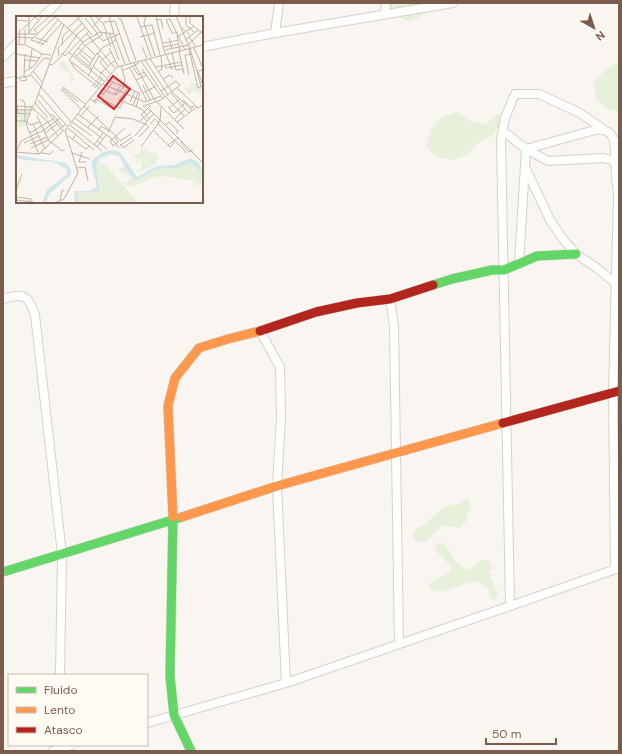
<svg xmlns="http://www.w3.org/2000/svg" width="622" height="754" font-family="'DM Sans',sans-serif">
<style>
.green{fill:#e7f0db}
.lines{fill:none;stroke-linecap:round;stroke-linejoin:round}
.street-casing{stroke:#d7d1cb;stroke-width:10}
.fast-casing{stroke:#d9d2cb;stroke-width:10}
.slow-casing{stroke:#d9d2cb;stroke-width:10}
.jam-casing{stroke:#d9d2cb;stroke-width:10}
.street{stroke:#fefefd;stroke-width:8}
.fast{stroke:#63d668;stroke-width:9}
.slow{stroke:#ff974d;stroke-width:9}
.jam{stroke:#b3261e;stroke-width:9}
.inset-road{fill:none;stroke:#c2b3aa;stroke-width:1}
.view{fill:#d62828;fill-opacity:0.15;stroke:#d62828;stroke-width:2}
.inset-edge{fill:none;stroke:#7a5c4d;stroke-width:2}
</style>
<rect width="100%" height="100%" fill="#f9f5f0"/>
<!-- green -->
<path class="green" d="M 388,3 L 433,3 L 425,13 L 411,22 L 396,16 Z
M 617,63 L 619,65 L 619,112 L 607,109 L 596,99 L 593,83 L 604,71 Z
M 457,112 L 470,121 L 486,124 L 499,113 L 502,123 L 492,136 L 478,143 L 467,155 L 452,160 L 436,157 L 426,146 L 431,129 L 440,118 Z
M 467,499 L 472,507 L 467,514 L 466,521 L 460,528 L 443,525 L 424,543 L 416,541 L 412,534 L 417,528 L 425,524 L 444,507 L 461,503 Z
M 436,543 L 444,543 C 453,555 454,565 469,570 L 481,560 L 489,560 L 492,567 L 490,571 L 491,578 L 498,593 L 494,601 L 489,595 L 488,588 C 471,576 465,585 449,590 C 444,592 439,591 433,591 L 428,585 L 434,580 L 449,573 L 451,566 L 435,550 Z"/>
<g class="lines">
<!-- street casing -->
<g class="street-casing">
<path id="street" d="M 385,14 L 386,3
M 43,17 L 57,3
M 174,17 L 175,3
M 275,33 L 279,3
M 202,47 L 275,33 L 453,3
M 3,57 L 17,43
M 3,83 L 17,81
M 503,131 L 526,149 L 548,161 L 604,158 L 611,160 L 615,163 L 618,196 L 613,392 L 615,569
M 526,169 L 550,220 L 563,239 L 576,254 L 597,268 L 616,284
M 519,264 L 526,149 L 595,130 C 618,128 615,146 615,163
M 3,299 C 23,293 28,294 35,315 L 62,554 L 60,675
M 390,299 L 394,326 L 399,644
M 260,331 L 280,367 L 281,417 L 277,486 L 286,683
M 510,606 L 501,140 L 505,118 L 515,94 L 539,94 L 580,113 L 603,129
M 147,723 L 286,683 L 510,606 L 619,568
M 53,751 L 72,745"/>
</g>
<!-- fast casing -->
<g class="fast-casing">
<path id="fast" d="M 433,285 L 452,279 L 492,270 L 504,270 L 537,256 L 576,254
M 173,517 L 170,676 L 174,715 L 191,751
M 3,572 L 182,517"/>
</g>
<!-- slow casing -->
<g class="slow-casing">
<path id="slow" d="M 173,517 L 168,406 L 175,378 L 199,348 L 228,339 L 260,331
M 182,517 L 277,486 L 503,423"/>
</g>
<!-- jam casing -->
<g class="jam-casing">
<path id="jam" d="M 260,331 L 316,312 L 357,303 L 390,299 L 433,285
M 503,423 L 619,391"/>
</g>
<!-- street -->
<use href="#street" class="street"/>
<!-- fast -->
<use href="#fast" class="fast"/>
<!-- slow -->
<use href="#slow" class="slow"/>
<!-- jam -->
<use href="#jam" class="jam"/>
</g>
<!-- overview -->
<g transform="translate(16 16)">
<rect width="187" height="187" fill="#f9f5f0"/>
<path d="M 50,44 L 48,48 L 52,50 L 55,57 L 56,54 L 58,55 L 55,57 L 59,64 L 56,64 L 56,67 L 54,65 L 55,57 L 43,52 L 44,46 ZM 167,68 L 172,73 L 175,68 L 180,68 L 187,74 L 187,78 L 178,75 L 173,78 ZM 15,89 L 19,91 L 21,95 L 15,95 L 8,111 L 2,112 L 2,126 L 0,92 L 8,93 ZM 125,132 L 134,136 L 134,142 L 134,138 L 138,137 L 142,141 L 140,148 L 121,157 L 125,152 L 126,142 L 120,150 L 121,142 L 116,139 L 119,137 L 123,139 ZM 82,145 L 90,149 L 122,187 L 63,187 L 61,177 L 79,176 L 85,172 L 80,150 ZM 175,146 L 181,149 L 187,160 L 187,171 L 181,167 L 176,171 L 178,165 L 148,160 L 139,161 L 115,171 L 106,166 L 112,166 L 115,159 L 104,156 L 103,153 L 109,150 L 115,160 L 122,163 L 140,153 L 161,152 Z" fill="#e7f0db"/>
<path d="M 97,134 L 105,137 L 121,161 L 141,150 L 158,149 L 175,142 L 183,147 L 187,161 L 181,151 L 175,147 L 162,152 L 140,153 L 121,164 L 114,159 L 103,140 L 95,138 L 83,143 L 80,150 L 84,173 L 79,176 L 61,177 L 63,187 L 59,187 L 58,175 L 73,175 L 81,171 L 75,145 L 87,136 ZM 0,139 L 50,147 L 55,152 L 55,159 L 33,178 L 30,187 L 26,187 L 31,174 L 51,158 L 51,153 L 38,146 L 9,144 L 0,142 Z" fill="#d0e8ea"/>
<path class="inset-road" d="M 38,0 L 67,26 L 84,16 L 98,18 L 109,48M 74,0 L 84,16M 79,0 L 87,7 L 91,17M 93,0 L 98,18M 130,0 L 128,7 L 139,40M 160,0 L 174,33M 170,0 L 170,9 L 178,16M 174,0 L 174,7 L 187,18M 61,1 L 76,19M 121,1 L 135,41M 140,1 L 149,38M 69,2 L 81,17M 102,2 L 105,3 L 120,45M 0,4 L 12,5M 140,4 L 145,3 L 147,13M 88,6 L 99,5 L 114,47M 77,11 L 86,0M 124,11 L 136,9 L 144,39M 165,11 L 174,19M 52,12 L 65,0M 6,14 L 19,1 L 23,5M 89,16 L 95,31M 13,17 L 13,0M 22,17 L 18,14 L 34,0M 80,17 L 87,25 L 103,18M 93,17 L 103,44M 161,17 L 156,17 L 150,4 L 154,3 L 169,34M 0,18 L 20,18M 12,18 L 26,0M 71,18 L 99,52M 60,19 L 70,11M 161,19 L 164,35M 163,20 L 178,10M 0,21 L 17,22M 124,21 L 139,17M 173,21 L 180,31M 20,22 L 32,26M 153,22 L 154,26 L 162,24M 169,24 L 182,14M 67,26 L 53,44 L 85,69M 67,27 L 80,40M 147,27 L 154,26 L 156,33M 0,28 L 10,29 L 26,38 L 35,39M 3,28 L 4,13M 9,28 L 9,14M 22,28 L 42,4M 28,28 L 15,24 L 39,1M 46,29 L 47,20 L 54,13M 25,30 L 46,7M 126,31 L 131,42M 148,31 L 162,28M 62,32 L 77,44M 93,32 L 102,50M 178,32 L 187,52M 173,33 L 182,72 L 187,70M 174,33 L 181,55 L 187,54M 149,34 L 172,29 L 187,14M 163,35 L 168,58M 52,36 L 88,65M 46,37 L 49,40 L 73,15M 63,37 L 75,48M 156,37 L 160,54 L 167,53M 0,38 L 24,42M 58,38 L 76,53M 82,38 L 86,32 L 100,24M 150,38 L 156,54M 43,40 L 42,32 L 66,7M 61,40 L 70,29 L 86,19 L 85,16M 134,43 L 156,76 L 176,94M 9,44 L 22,45M 129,44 L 152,79M 125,45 L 149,81M 55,46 L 58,52 L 83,72M 118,47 L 138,83 L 168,113M 33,48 L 36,49 L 44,42 L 61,19M 73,50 L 81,37 L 92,50M 77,50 L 91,62M 149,50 L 150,52 L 166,49M 117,51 L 122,59 L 129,56M 140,51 L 165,46M 114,52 L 131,85M 13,53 L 16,33M 126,53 L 147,83M 106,55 L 123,47M 181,55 L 185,71M 8,56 L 18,50 L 26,38M 18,56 L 26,66M 142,56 L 146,53 L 145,39M 182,56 L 186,66 L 184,67M 84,58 L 99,44M 94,58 L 84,46 L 95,36M 15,59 L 55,106M 173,59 L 169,39 L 175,38M 8,60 L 9,38M 72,60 L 83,40M 3,61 L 5,65 L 11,64 L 8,60M 147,63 L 154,59 L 157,62M 91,64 L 124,77 L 120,91M 120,64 L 131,59M 1,67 L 0,62 L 13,60 L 28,42 L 34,43M 87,68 L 129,86 L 145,80M 127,69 L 134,84M 47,71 L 69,88M 76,71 L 85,60M 46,72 L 62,86M 79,72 L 87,62M 112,72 L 103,84 L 126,93 L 133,103M 161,72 L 182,92 L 187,89M 45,73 L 65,93M 88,74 L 100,79 L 107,72 L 109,63 L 105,50M 22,77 L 51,110M 127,77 L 140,70M 155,77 L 173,97M 87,79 L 85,75 L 94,65M 87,79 L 97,66M 98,79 L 105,69M 150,81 L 168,100M 74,82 L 77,85 L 83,82 L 104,92 L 110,78M 0,84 L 2,98M 4,84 L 7,84 L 9,88 L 9,105M 22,84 L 47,115M 167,84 L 176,92 L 178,89M 77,85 L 80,87 L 80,83 L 94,91 L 100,91M 114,86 L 119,75M 19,87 L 48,8M 0,90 L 16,91 L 19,87 L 32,102M 68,90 L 105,125M 68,90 L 101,51 L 187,29M 117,90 L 122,76M 16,91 L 10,108 L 23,138M 152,91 L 158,97 L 170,86M 16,92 L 30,104 L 42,120M 153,92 L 163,84M 2,94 L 15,94M 131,94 L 127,90 L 145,84 L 164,69 L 160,65 L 145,75M 135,95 L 186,146M 0,97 L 14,98M 36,98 L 47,111M 62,98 L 96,123 L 103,132M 21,100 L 34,127M 65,100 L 73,90M 59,102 L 87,123M 158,104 L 169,93M 0,105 L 10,105 L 14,109 L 24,106M 124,105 L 135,95 L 132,93M 131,105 L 125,99 L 135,89M 56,106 L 76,120M 161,106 L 181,91M 17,108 L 29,133M 134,108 L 139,103 L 143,107M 142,108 L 171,137M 54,109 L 86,135M 150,109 L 153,106 L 162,115 L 160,118M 72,111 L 83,100M 51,112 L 60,118 L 57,123M 83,114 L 85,110 L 93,115M 137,114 L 154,131 L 160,125M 14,117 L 37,103M 29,117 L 41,108M 92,117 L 99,101 L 117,103 L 129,108M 60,119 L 78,134M 52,120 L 70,133 L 73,130M 119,120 L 138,97M 99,121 L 102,126 L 97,130 L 94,125 L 109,112M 123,121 L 133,111 L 129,108M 32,123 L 50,108M 81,125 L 91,133M 104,125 L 115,118M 166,125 L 165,127 L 173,136 L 177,134M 35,126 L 46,135 L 49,133M 8,127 L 23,120M 14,128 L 31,121M 104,128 L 107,132 L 118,124M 78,129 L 87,117M 105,129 L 117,121M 152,129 L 163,121M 81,131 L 90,119M 125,131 L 144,105 L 145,91M 15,132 L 32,124M 0,136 L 23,138 L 48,114M 0,136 L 5,125 L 28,114 L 44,102M 66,136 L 63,146 L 70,146M 25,137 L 34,138 L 37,135M 56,137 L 74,143M 61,152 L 69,151 L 72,165M 0,174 L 6,158M 0,181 L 15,183 L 14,187M 0,184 L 18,186M 44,184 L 46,174 L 48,175M 38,187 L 48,183 L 62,157 L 49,114 L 68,90"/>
<path class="view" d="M 97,60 L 114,73 L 98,93 L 82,80 Z"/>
<rect width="187" height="187" class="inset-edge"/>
</g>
<!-- border -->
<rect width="622" height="754" fill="none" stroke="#7a5c4d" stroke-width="8"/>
<!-- legend -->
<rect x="8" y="674" width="140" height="72" fill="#fffaf3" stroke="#cabbb1"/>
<rect x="16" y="687" width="20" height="6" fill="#63d668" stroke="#cabbb1"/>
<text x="44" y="694" font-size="12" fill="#7a5c4d">Fluido</text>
<rect x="16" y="707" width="20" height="6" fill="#ff974d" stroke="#cabbb1"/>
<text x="44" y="714" font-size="12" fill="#7a5c4d">Lento</text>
<rect x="16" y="727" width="20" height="6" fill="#b3261e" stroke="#cabbb1"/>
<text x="44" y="734" font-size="12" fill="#7a5c4d">Atasco</text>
<!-- north arrow -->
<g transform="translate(594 28) rotate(141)" stroke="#fffaf3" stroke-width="3" paint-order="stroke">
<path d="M0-3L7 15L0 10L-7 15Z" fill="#7a5c4d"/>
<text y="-6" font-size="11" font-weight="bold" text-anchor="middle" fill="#7a5c4d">N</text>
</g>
<!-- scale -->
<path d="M486 738v6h70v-6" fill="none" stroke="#7a5c4d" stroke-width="2"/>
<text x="492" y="738" font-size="12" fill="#7a5c4d" stroke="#fffaf3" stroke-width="3" paint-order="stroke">50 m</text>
</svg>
